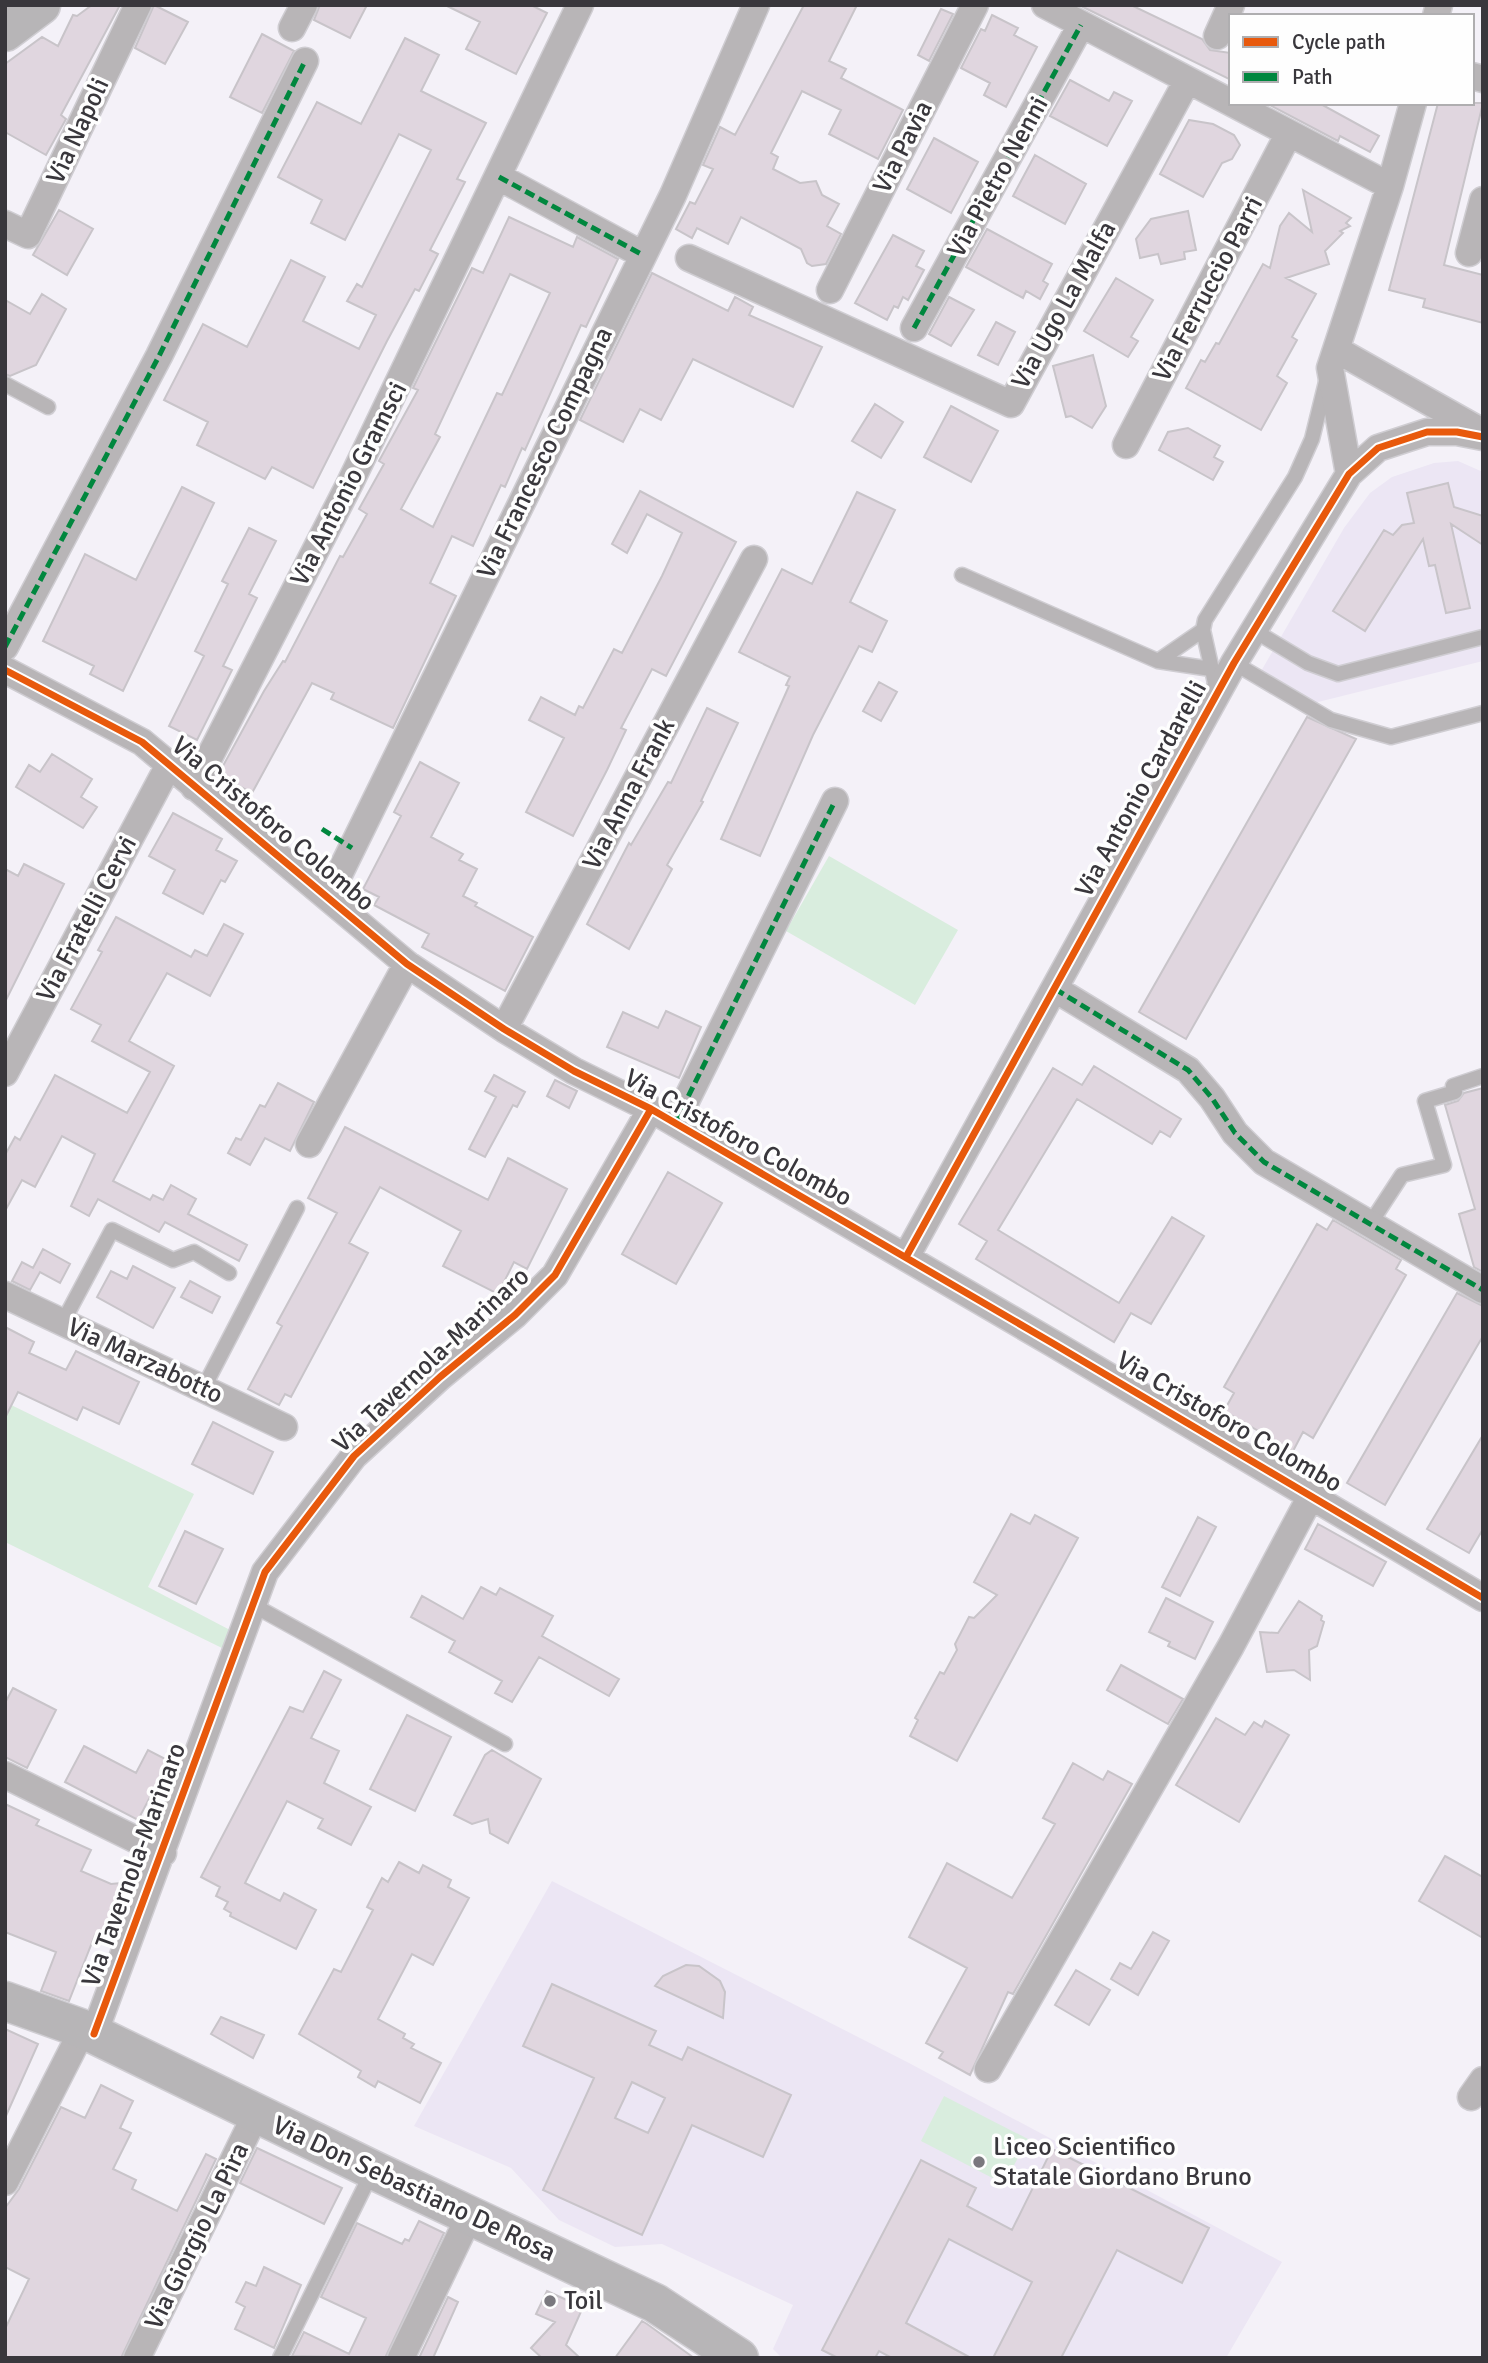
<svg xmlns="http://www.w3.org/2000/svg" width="1488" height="2363" font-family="Signika,sans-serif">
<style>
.built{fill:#ece6f4}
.green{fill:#d9edde}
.building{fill:#e0d6df;stroke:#c8c4c9;stroke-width:2;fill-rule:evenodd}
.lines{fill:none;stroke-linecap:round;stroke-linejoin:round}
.lane-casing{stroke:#cfcdd2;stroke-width:17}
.street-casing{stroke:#cfcdd2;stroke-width:29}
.secondary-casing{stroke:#cfcdd2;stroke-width:41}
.lane{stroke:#b8b5b7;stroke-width:14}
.street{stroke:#b8b5b7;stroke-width:26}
.secondary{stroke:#b7b5b7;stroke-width:38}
.quiet{stroke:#00873e;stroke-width:5;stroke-dasharray:10 5;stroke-linecap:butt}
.cycleway-casing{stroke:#fefefe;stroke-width:11}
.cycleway{stroke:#e8590c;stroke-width:7}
.poi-dot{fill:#7a787e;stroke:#fefefe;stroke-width:2.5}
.labels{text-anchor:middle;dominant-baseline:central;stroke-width:7;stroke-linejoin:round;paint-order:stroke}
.street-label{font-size:26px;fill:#39373c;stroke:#fefefe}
.poi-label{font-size:26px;fill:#39373c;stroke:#fefefe;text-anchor:start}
</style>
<rect width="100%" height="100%" fill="#f4f1f8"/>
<!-- built -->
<path class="built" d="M 1458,461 L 1483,472 L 1483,661 L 1314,703 L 1260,673 L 1344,528 L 1370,493 L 1392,477 L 1434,463 Z
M 552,1881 L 909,2063 L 1282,2262 L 1226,2358 L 782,2358 L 773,2349 L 793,2305 L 662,2244 L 615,2247 L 559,2220 L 511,2168 L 414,2126 Z"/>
<!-- green -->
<path class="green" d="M 829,856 L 958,930 L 915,1005 L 786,931 Z
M 5,1402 L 194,1494 L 148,1587 L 230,1630 L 222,1648 L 5,1542 Z
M 944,2096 L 1028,2139 L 1004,2184 L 921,2141 Z"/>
<!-- building -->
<path class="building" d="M 92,5 L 120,5 L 61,115 L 66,119 L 46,155 L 5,132 L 5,64 L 42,37 L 58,46 L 73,15 L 77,16 Z
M 154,5 L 188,22 L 165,64 L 135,48 Z
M 320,5 L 367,5 L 350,38 L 314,20 Z
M 445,5 L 531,5 L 547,13 L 516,74 L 466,49 L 480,22 Z
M 804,5 L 857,5 L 829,61 L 846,69 L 841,78 L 903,110 L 878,159 L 829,134 L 841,110 L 802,91 L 771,153 L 778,157 L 773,169 L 800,183 L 816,181 L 822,195 L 839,204 L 827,226 L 841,234 L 826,264 L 812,266 L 807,263 L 801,249 L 741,217 L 728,244 L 697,228 L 692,238 L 676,229 L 690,202 L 695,204 L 713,169 L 703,165 L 720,127 L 735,135 Z
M 1079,5 L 1131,5 L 1202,39 L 1210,50 L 1231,53 L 1231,80 Z
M 941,9 L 953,14 L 929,61 L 918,55 Z
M 992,15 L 1018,28 L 1014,35 L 1037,47 L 1006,107 L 984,95 L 990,83 L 961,68 L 981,29 L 985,31 Z
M 262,34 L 294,51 L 262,113 L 230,97 Z
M 405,38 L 439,55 L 421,91 L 486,123 L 457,179 L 465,182 L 430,250 L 438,254 L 419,291 L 415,289 L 387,341 L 313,488 L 272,467 L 265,479 L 197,445 L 208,422 L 164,400 L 203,324 L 247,347 L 291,260 L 325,277 L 303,321 L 359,349 L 376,315 L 347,301 L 357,284 L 362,287 L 431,150 L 399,134 L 345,240 L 311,223 L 322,200 L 278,177 L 317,102 L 361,124 Z
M 1070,80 L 1109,101 L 1114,92 L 1132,101 L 1107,146 L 1050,116 Z
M 1266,103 L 1319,103 L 1379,136 L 1370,152 L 1340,136 L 1338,141 Z
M 1438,103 L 1483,103 L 1444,265 L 1483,275 L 1483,323 L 1423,307 L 1425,299 L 1389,290 Z
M 1189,120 L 1213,124 L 1234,135 L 1240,145 L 1232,159 L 1222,163 L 1203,197 L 1160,174 Z
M 934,138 L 978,162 L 951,213 L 907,189 Z
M 1035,155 L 1086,184 L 1065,224 L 1013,196 Z
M 1303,190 L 1351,218 L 1346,223 L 1350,226 L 1340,231 L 1343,233 L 1325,251 L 1329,264 L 1286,278 L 1316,294 L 1292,337 L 1297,340 L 1277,376 L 1287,383 L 1261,430 L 1186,388 L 1201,360 L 1205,362 L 1216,343 L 1219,344 L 1263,264 L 1270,268 L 1280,226 L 1289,213 L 1312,232 Z
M 59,210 L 93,229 L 67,275 L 33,255 Z
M 1188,211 L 1196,250 L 1184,252 L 1185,259 L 1161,264 L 1158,254 L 1140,258 L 1136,239 L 1151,219 Z
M 509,217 L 573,247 L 577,237 L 618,259 L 586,327 L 581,325 L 525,450 L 522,448 L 505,487 L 501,485 L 473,546 L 452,536 L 430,583 L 456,596 L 393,728 L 331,699 L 334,693 L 312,683 L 252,793 L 218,775 L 264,691 L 283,661 L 285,662 L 340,556 L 343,557 L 367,514 L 359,509 L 384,464 L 379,461 L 418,390 L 413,388 L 472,268 L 483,273 ZM 510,274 L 550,293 L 502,395 L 497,393 L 433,527 L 401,509 L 440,437 L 435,434 Z
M 987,229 L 1052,264 L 1043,281 L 1048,284 L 1040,299 L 1026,291 L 1023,298 L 966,267 Z
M 893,235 L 924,251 L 916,266 L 924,270 L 908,300 L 903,297 L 898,308 L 894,306 L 887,320 L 855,303 Z
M 652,273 L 728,311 L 735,297 L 753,307 L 749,315 L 822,347 L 793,407 L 693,359 L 661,420 L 640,409 L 623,442 L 580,420 Z
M 1116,278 L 1153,300 L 1131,337 L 1138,341 L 1128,357 L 1084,331 Z
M 42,294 L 66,309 L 36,365 L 10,376 L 5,374 L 5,300 L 30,314 Z
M 949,297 L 974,310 L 951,346 L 929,334 Z
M 996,322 L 1015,332 L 998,365 L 978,355 Z
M 1093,355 L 1106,406 L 1092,428 L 1071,416 L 1066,417 L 1053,366 Z
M 875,404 L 903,422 L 881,458 L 852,441 Z
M 951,406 L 998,431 L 971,482 L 924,457 Z
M 1188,428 L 1220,446 L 1214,457 L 1223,462 L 1213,480 L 1159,450 L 1168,432 Z
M 1448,483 L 1454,507 L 1483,516 L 1483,545 L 1451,524 L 1470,608 L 1446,613 L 1435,565 L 1429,566 L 1423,539 L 1365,631 L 1333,611 L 1384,530 L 1393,535 L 1402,525 L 1414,523 L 1407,493 Z
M 182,487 L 214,503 L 123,691 L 90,674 L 94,666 L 43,641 L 85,554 L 136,580 Z
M 640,491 L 736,542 L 666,676 L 652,669 L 621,728 L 626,730 L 607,770 L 573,836 L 526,812 L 564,738 L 529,720 L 541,697 L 575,715 L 579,706 L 583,708 L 614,649 L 622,653 L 662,576 L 682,533 L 647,514 L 627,553 L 612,544 Z
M 857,492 L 895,510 L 850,602 L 887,621 L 872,652 L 859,646 L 813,735 L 760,856 L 721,839 L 789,686 L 786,685 L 790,677 L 739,652 L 782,569 L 812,584 Z
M 249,528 L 276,541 L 249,594 L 257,598 L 223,666 L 232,670 L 197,740 L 169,726 L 204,656 L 195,651 L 228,584 L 222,581 Z
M 879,682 L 897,692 L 881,721 L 863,711 Z
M 707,708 L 738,723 L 701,801 L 703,802 L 667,865 L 672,869 L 629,949 L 587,924 L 629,843 L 631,845 L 668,782 L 671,783 Z
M 1307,717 L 1356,739 L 1186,1039 L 1139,1012 Z
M 52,754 L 92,779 L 81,797 L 97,807 L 83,828 L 16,787 L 29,765 L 40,772 Z
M 420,762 L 459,783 L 431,837 L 463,854 L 459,860 L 477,869 L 463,896 L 477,903 L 475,906 L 533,937 L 505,991 L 422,947 L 429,934 L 374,905 L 379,897 L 363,889 L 401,816 L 394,812 Z
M 173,813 L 222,839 L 216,850 L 237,861 L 225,882 L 221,880 L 203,914 L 163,893 L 175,870 L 149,856 Z
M 24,864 L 64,884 L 5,1002 L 5,869 L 18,876 Z
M 116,917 L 191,957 L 195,950 L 207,956 L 224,924 L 243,934 L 210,996 L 167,973 L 129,1041 L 174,1066 L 113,1181 L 150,1200 L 153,1195 L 163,1200 L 171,1185 L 196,1199 L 188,1214 L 247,1245 L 239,1261 L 165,1222 L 159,1232 L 98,1199 L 89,1216 L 71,1206 L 95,1154 L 62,1136 L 35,1187 L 22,1180 L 5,1211 L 5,1155 L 15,1137 L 20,1140 L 55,1075 L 127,1113 L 150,1072 L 92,1041 L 101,1025 L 71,1009 L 102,952 L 98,950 Z
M 666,1011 L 701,1027 L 679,1078 L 607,1047 L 623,1012 L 658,1028 Z
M 1094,1066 L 1181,1119 L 1170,1137 L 1160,1131 L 1152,1144 L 1077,1099 L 998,1230 L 1119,1303 L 1172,1217 L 1204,1236 L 1151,1324 L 1131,1313 L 1114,1342 L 976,1259 L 987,1241 L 959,1224 L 1053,1068 L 1082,1085 Z
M 494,1075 L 525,1092 L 517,1107 L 513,1105 L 485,1157 L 469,1149 L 496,1097 L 485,1091 Z
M 555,1080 L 577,1091 L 569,1108 L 547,1096 Z
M 278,1083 L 314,1102 L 290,1151 L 265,1138 L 250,1165 L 228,1153 L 236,1138 L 241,1140 L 260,1105 L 265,1107 Z
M 1483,1088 L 1483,1272 L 1474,1267 L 1459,1214 L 1475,1209 L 1445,1105 L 1458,1101 L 1464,1093 Z
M 345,1127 L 488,1200 L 508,1158 L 567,1189 L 527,1269 L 514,1262 L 498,1294 L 443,1266 L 461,1231 L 380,1187 L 349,1243 L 368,1253 L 291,1397 L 285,1394 L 279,1405 L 248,1389 L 282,1326 L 277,1323 L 337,1213 L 308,1198 Z
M 668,1172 L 722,1203 L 676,1284 L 622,1254 Z
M 1333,1220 L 1401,1260 L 1396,1269 L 1406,1275 L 1313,1438 L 1303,1432 L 1293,1451 L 1224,1411 L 1234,1393 L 1224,1387 L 1317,1224 L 1327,1230 Z
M 43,1249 L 70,1264 L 60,1283 L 40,1272 L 30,1290 L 12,1281 L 22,1262 L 33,1268 Z
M 133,1266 L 175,1288 L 153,1328 L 97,1297 L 111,1271 L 127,1279 Z
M 190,1281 L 220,1297 L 212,1313 L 181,1297 Z
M 1457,1293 L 1483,1306 L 1483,1336 L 1385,1505 L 1347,1483 Z
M 5,1327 L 34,1342 L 29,1353 L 66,1370 L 76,1351 L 139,1382 L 119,1424 L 83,1407 L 77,1420 L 18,1392 L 5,1418 Z
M 213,1422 L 273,1452 L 253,1494 L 192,1464 Z
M 1483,1435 L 1483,1529 L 1469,1553 L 1427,1529 Z
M 1011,1514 L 1030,1524 L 1035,1515 L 1078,1538 L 957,1761 L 910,1736 L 918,1720 L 915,1718 L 940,1672 L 944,1674 L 957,1650 L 955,1644 L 969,1617 L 974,1618 L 997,1595 L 974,1582 Z
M 1198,1517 L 1216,1527 L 1180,1596 L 1162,1587 Z
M 1318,1524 L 1386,1562 L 1373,1586 L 1305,1549 Z
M 185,1531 L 223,1549 L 196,1604 L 159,1586 Z
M 481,1587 L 496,1595 L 500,1588 L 553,1616 L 542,1636 L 619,1679 L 609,1696 L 539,1657 L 512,1702 L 495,1693 L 502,1681 L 449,1652 L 455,1641 L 411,1617 L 422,1596 L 463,1619 Z
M 1166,1598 L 1213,1622 L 1195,1659 L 1168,1646 L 1170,1642 L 1149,1632 Z
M 1299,1601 L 1322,1616 L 1321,1620 L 1324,1622 L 1317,1646 L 1309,1650 L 1310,1680 L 1294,1670 L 1267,1672 L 1260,1632 L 1278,1633 Z
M 1121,1665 L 1183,1699 L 1168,1724 L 1107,1690 Z
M 324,1671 L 341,1680 L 311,1738 L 339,1751 L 324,1783 L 371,1807 L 351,1845 L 318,1828 L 323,1819 L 287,1801 L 245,1883 L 280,1901 L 284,1893 L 316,1910 L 296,1949 L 230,1916 L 231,1913 L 224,1909 L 228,1902 L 216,1896 L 220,1887 L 201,1877 L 290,1707 L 303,1712 Z
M 13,1688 L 56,1710 L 27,1768 L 5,1757 L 5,1703 Z
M 407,1715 L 451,1737 L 415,1811 L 370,1789 Z
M 1216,1718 L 1245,1735 L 1254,1722 L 1262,1727 L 1265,1721 L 1289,1735 L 1239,1822 L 1176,1785 Z
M 84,1746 L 136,1773 L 148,1750 L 169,1761 L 138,1820 L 65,1782 Z
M 492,1750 L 541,1779 L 508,1843 L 490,1833 L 488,1819 L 472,1824 L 454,1815 L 485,1755 Z
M 1073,1763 L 1103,1780 L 1108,1771 L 1132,1784 L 1013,1994 L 1008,1992 L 970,2075 L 939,2058 L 943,2052 L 926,2043 L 967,1968 L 909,1937 L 947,1863 L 1012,1898 L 1055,1824 L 1043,1818 Z
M 5,1804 L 39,1820 L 36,1825 L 91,1850 L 81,1871 L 111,1884 L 133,1882 L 107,1941 L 95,1935 L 69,2001 L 41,1991 L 56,1952 L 5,1932 Z
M 1445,1856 L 1483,1877 L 1483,1938 L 1419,1901 Z
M 399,1862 L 419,1873 L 423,1865 L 451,1880 L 448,1887 L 469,1898 L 433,1965 L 412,1954 L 378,2019 L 405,2034 L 403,2038 L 414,2044 L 411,2048 L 441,2063 L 420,2103 L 378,2081 L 375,2087 L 358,2077 L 361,2071 L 299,2034 L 334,1969 L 341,1972 L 373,1910 L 367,1907 L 382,1878 L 388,1882 Z
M 1153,1932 L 1169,1941 L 1138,1995 L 1111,1979 L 1120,1963 L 1131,1969 Z
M 686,1965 L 699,1966 L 720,1981 L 725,1992 L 723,2018 L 655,1986 L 663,1976 Z
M 1076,1970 L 1110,1990 L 1089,2025 L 1055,2005 Z
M 552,1984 L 656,2031 L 649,2045 L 682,2060 L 688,2047 L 791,2095 L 763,2157 L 692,2125 L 642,2235 L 543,2190 L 594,2078 L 523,2046 ZM 632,2082 L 665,2098 L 648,2133 L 615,2118 Z
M 221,2017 L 264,2035 L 253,2058 L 211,2034 Z
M 5,2029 L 38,2044 L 5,2118 Z
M 101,2085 L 133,2101 L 120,2128 L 131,2133 L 113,2169 L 136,2180 L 132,2189 L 177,2211 L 206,2154 L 216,2159 L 121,2358 L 5,2358 L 5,2329 L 29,2279 L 5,2267 L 5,2208 L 19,2189 L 61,2107 L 85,2118 Z
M 257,2148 L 342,2188 L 324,2224 L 240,2183 Z
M 1052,2149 L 1209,2228 L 1182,2283 L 1117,2250 L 1061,2358 L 993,2358 L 1032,2282 L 949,2239 L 906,2323 L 971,2358 L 892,2358 L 879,2351 L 875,2358 L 838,2358 L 822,2350 L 921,2160 L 976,2188 L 967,2206 L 1012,2230 Z
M 419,2221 L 444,2233 L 385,2358 L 292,2356 L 304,2332 L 349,2354 L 366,2318 L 321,2297 L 357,2223 L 402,2244 L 405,2239 L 409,2241 Z
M 264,2267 L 301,2285 L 274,2348 L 235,2329 L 245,2307 L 236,2302 L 246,2282 L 256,2286 Z
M 547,2291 L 573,2303 L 582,2293 L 588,2296 L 566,2345 L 580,2358 L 542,2358 L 531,2348 L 555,2322 L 536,2314 Z
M 448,2297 L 458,2302 L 433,2358 L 419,2358 Z
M 642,2321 L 647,2324 L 694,2358 L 615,2358 Z"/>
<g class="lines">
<!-- lane casing -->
<g class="lane-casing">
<path id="lane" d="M 5,384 L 48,407
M 962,575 L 1158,661 L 1211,669
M 1253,630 L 1308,663 L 1338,674 L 1483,637
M 1158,661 L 1203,630
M 1234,663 L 1331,720 L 1391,737 L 1483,713
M 1217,692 L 1203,630 L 1205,620 L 1295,477 L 1312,439 L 1326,382
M 1370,1224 L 1402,1175 L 1444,1165 L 1425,1101 L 1455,1092 L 1453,1086 L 1483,1076
M 63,1322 L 112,1230 L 173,1260 L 194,1252 L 229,1273
M 203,1389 L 297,1208
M 251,1604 L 505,1744
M 280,2358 L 372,2172"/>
</g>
<!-- street casing -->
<g class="street-casing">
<path id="street" d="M 1045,5 L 1390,186
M 1436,16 L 1439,5
M 292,28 L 304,5
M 1217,36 L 1231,5
M 1472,76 L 1483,79
M 499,177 L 643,255
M 5,224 L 28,235 L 138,5
M 1469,253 L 1483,200
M 689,258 L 1011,404 L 1187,81
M 830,290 L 975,5
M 914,328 L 1081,25
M 1337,350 L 1479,430
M 1126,445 L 1289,133
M 1349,474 L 1330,368 L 1390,186 L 1413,103
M 5,647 L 159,356 L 305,61
M 5,670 L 142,742 L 407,964 L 504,1029 L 574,1071 L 651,1109 L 1054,1344 L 1483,1598
M 194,787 L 350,483 L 580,5
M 328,897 L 673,195 L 756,5
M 1055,989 L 1188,1070 L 1212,1098 L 1235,1133 L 1264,1162 L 1483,1290
M 504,1029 L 754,559
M 5,1073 L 169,765
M 675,1123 L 835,801
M 309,1144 L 407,964
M 906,1257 L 1234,663 L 1349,474 L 1378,448 L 1427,432 L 1457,432 L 1483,437
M 5,1295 L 284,1427
M 5,1775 L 163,1853
M 94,2034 L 265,1572 L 354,1456 L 440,1377 L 515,1315 L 555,1275 L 651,1109
M 988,2069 L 1231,1646 L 1312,1494
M 1471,2097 L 1483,2080
M 5,2182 L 83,2029
M 137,2358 L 256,2114
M 401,2358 L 470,2215"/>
</g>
<!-- secondary casing -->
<g class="secondary-casing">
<path id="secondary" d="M 5,32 L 41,5
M 5,2001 L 83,2029 L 373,2170 L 655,2303 L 739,2358"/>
</g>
<!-- lane -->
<use href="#lane" class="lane"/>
<!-- street -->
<use href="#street" class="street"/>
<!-- secondary -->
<use href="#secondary" class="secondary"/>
<!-- quiet -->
<path class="quiet" d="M 499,177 L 643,255
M 914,328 L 1081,25
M 5,647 L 159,356 L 305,61
M 322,829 L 352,848
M 1055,989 L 1188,1070 L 1212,1098 L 1235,1133 L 1264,1162 L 1483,1290
M 675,1123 L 835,801"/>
<!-- cycleway casing -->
<g class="cycleway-casing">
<path id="cycleway" d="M 5,670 L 142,742 L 407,964 L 504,1029 L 574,1071 L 651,1109 L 1054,1344 L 1483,1598
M 906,1257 L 1234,663 L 1349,474 L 1378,448 L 1427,432 L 1457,432 L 1483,437
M 94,2034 L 265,1572 L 354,1456 L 440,1377 L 515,1315 L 555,1275 L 651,1109"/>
</g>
<!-- cycleway -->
<use href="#cycleway" class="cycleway"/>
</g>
<!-- markers -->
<g class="poi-dot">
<circle cx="979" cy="2162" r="7"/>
<circle cx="550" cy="2301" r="7"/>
</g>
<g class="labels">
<!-- street labels -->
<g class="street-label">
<text transform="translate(78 131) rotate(-65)">Via Napoli</text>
<text transform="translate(903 147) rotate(-63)">Via Pavia</text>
<text transform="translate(998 177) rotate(-61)">Via Pietro Nenni</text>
<text transform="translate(1208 289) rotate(-62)">Via Ferruccio Parri</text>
<text transform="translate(1064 305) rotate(-61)">Via Ugo La Malfa</text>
<text transform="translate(545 453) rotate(-64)">Via Francesco Compagna</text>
<text transform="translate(349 484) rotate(-63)">Via Antonio Gramsci</text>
<text transform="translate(1141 789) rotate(-61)">Via Antonio Cardarelli</text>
<text transform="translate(629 794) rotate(-62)">Via Anna Frank</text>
<text transform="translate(273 824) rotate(40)">Via Cristoforo Colombo</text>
<text transform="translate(87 919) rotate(-62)">Via Fratelli Cervi</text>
<text transform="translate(738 1138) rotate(29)">Via Cristoforo Colombo</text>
<text transform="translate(431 1360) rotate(-43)">Via Tavernola-Marinaro</text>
<text transform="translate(145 1361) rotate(25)">Via Marzabotto</text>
<text transform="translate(1229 1422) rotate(30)">Via Cristoforo Colombo</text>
<text transform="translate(134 1865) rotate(-70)">Via Tavernola-Marinaro</text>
<text transform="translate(414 2189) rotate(25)">Via Don Sebastiano De Rosa</text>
<text transform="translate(197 2236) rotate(-64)">Via Giorgio La Pira</text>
</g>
<!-- poi labels -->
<g class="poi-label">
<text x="993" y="2147">Liceo Scientifico<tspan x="993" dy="30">Statale Giordano Bruno</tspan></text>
<text x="564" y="2301">Toil</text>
</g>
</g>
<!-- border -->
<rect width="1488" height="2363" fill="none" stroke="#39373c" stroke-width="14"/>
<!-- legend -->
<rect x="1229" y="14" width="245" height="91" fill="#fefefe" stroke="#afaeb0" stroke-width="2"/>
<rect x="1243" y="37" width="35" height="10" fill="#e8590c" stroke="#afaeb0" stroke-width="2"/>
<text x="1292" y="49" font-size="21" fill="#39373c">Cycle path</text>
<rect x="1243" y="72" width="35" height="10" fill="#00873e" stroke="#afaeb0" stroke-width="2"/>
<text x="1292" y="84" font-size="21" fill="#39373c">Path</text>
</svg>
